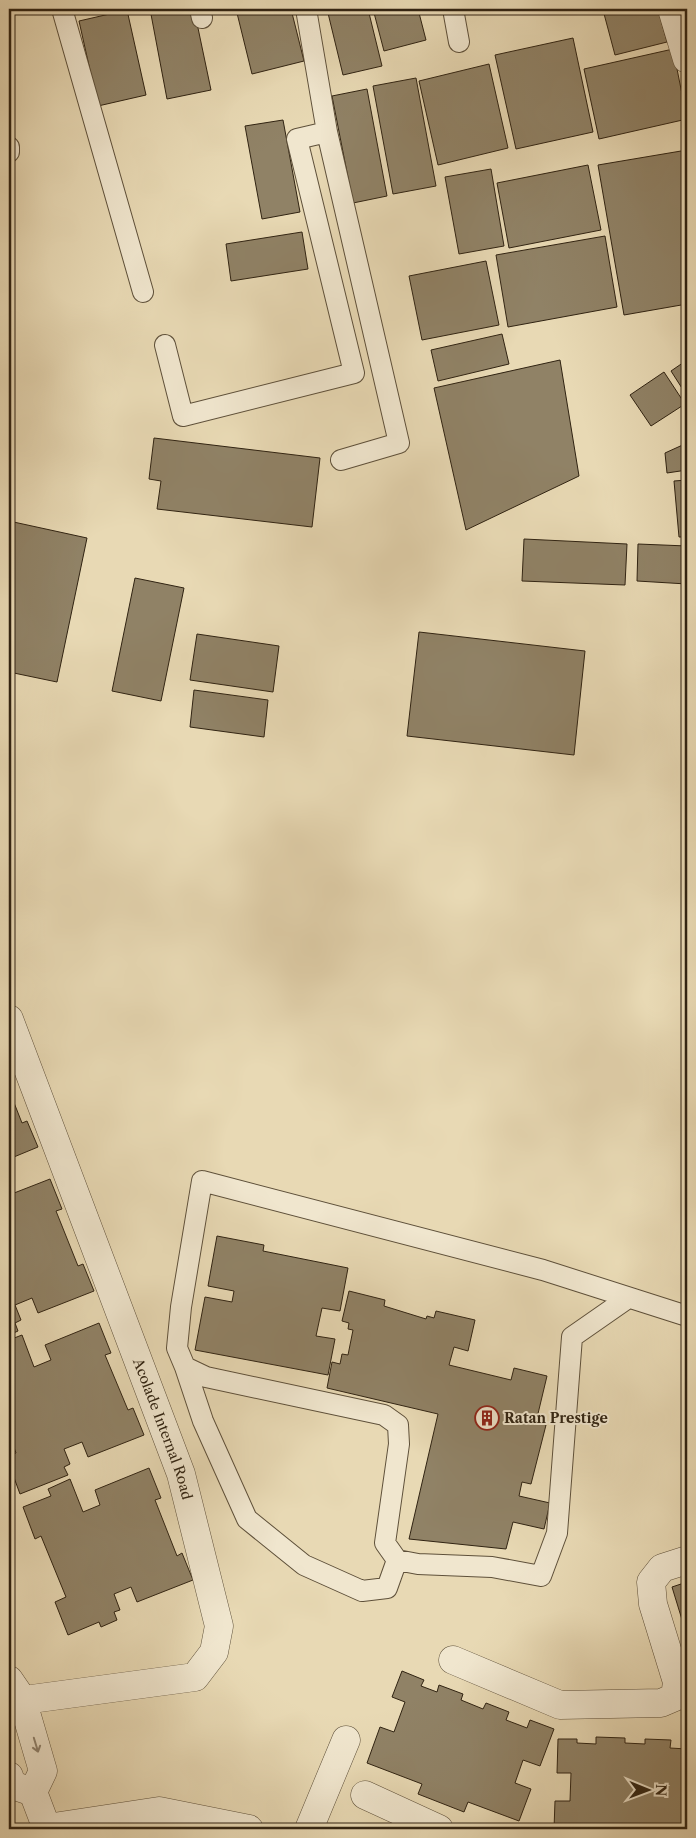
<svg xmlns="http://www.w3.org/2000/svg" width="696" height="1838" font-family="'Libre Caslon Text',serif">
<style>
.building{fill:#908266;stroke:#302312}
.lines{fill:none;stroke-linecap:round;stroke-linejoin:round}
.service-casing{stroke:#5e503a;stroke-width:22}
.minor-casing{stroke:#5e503a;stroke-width:29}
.service{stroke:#f0e6ce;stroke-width:20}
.minor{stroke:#f0e6ce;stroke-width:28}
.oneway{stroke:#908470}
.labels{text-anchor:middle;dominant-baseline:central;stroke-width:4;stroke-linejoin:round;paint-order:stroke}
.poi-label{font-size:14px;font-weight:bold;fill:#302312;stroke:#f0e6ce;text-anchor:start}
.street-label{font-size:14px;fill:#302312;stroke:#f0e6ce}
</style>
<rect width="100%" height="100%" fill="#e8d9b4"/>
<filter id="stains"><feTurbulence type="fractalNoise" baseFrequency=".004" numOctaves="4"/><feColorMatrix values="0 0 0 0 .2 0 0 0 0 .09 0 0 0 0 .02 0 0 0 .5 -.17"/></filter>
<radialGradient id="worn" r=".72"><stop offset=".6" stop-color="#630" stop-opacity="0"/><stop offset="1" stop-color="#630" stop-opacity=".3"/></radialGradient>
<!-- building -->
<path class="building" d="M 150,9 L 194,9 L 211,90 L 167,99 Z
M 236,9 L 291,9 L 304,61 L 252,74 Z
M 327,9 L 368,9 L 382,66 L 343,75 Z
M 373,9 L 418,9 L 426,40 L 384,51 Z
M 607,9 L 658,9 L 667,42 L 615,55 L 603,10 Z
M 127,10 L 146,95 L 98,106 L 79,21 Z
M 573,38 L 593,132 L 516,149 L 495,55 Z
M 673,49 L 687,119 L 599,139 L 584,69 Z
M 489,64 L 508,148 L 438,165 L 419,81 Z
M 416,78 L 436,186 L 393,194 L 373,86 Z
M 367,89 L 387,196 L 353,203 L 332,96 Z
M 283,120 L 300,212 L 262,219 L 245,126 Z
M 687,150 L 687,304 L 624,315 L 598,165 Z
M 588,165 L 601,230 L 509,248 L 497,183 Z
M 491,169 L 504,246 L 459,254 L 445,177 Z
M 302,232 L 308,269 L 231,281 L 226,244 Z
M 605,236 L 617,307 L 508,327 L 496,255 Z
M 486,261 L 499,325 L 422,340 L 409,276 Z
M 502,334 L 509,364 L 438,381 L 431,350 Z
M 560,360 L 579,476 L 466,530 L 434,388 Z
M 687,360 L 687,396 L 671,371 Z
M 664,372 L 685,404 L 651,426 L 630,395 Z
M 154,438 L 320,458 L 312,527 L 157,509 L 161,481 L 149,479 Z
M 687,443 L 687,470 L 667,473 L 665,453 Z
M 687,480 L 687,537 L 679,537 L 674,481 Z
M 9,521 L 87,538 L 57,682 L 9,672 Z
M 524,539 L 627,544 L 625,585 L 522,581 Z
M 638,544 L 687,546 L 687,584 L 637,581 Z
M 135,578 L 184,588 L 161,701 L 112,691 Z
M 419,632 L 585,651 L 574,755 L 407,736 Z
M 197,634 L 279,646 L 273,692 L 190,680 Z
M 194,690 L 268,700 L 264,737 L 190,727 Z
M 9,1090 L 22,1123 L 27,1121 L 38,1147 L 9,1159 Z
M 50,1179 L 62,1209 L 56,1211 L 78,1266 L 83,1264 L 94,1291 L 38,1313 L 32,1298 L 15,1305 L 21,1320 L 15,1323 L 18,1331 L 9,1335 L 9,1195 Z
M 217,1236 L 264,1245 L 263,1251 L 348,1268 L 340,1311 L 322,1308 L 316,1336 L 335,1339 L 328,1375 L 195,1350 L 205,1297 L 232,1302 L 234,1291 L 208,1286 Z
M 349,1291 L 385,1300 L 384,1306 L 426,1319 L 427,1316 L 434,1318 L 436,1311 L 475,1320 L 468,1351 L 454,1347 L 449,1365 L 511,1380 L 514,1368 L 547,1376 L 536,1422 L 546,1425 L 531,1484 L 522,1482 L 519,1496 L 550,1503 L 544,1529 L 513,1522 L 506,1549 L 409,1539 L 438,1414 L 327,1388 L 332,1362 L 340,1364 L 342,1354 L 348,1355 L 353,1330 L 348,1329 L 349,1323 L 342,1321 Z
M 99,1323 L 111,1353 L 105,1355 L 128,1410 L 133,1408 L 144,1435 L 88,1457 L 82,1442 L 64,1449 L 70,1464 L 64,1467 L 68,1475 L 20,1494 L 9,1464 L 9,1456 L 16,1453 L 9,1434 L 9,1340 L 22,1335 L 34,1367 L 51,1360 L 45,1345 Z
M 149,1468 L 161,1498 L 155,1500 L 177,1556 L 182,1553 L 193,1580 L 137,1602 L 131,1587 L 114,1594 L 120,1610 L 114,1612 L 117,1620 L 101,1627 L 99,1622 L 68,1635 L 55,1602 L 66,1597 L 41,1536 L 35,1539 L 23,1507 L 51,1496 L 48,1489 L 70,1479 L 83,1512 L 100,1505 L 95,1490 Z
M 687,1582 L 687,1636 L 672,1587 Z
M 402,1671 L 424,1680 L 421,1686 L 437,1692 L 439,1685 L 463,1694 L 461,1700 L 483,1709 L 486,1703 L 509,1712 L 506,1720 L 527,1728 L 530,1720 L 554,1729 L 540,1766 L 523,1760 L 515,1783 L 531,1789 L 519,1821 L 468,1802 L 464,1812 L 418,1794 L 422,1784 L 367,1763 L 380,1727 L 394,1732 L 405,1702 L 392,1697 Z
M 596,1737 L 625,1738 L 625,1743 L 645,1744 L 645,1739 L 671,1740 L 670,1748 L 687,1749 L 687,1829 L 554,1829 L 555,1801 L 570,1801 L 571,1773 L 557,1773 L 558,1739 L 577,1739 L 577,1743 L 596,1744 Z"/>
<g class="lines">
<!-- service casing -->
<g class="service-casing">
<path id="service" d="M 62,9 L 143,292
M 200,9 L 202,18
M 306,9 L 327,132 L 399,443 L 341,460
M 453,9 L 459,42
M 9,147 L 9,152
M 165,345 L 183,416 L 354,373 L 297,139 L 327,132
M 628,1298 L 572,1337 L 557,1533 L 541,1576 L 492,1567 L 418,1564 L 397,1560 L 385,1543 L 399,1444 L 398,1425 L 384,1415 L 206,1377 L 185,1367 L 177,1348 L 181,1307 L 202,1181 L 543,1270 L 687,1316
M 185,1367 L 203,1421 L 247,1519 L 304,1565 L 362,1591 L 387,1588 L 397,1560"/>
</g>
<!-- minor casing -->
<g class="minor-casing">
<g id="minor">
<path d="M 672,9 L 687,59"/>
<path id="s1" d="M 9,1019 L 181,1474 L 219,1626 L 214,1652 L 195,1677 L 9,1702"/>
<path d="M 453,1660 L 560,1705 L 661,1703 L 675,1697 L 677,1682 L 653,1604 L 651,1582 L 662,1568 L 687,1560"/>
<path d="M 9,1680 L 22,1699 L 43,1771 L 33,1792 L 47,1829"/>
<path d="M 9,1776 L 12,1785 L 33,1792"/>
<path d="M 365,1795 L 439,1829"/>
<path d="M 47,1828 L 159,1811 L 249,1829"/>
<path d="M 309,1829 L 346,1740"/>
</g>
</g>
<!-- service -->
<use href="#service" class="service"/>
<!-- minor -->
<use href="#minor" class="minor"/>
</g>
<!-- one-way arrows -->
<defs><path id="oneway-shaft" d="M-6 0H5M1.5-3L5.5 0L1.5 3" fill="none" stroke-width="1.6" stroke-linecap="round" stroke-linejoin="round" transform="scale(1.25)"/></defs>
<use class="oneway" href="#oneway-shaft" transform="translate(36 1745) rotate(73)"/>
<!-- icons -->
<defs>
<g id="building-ring" transform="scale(1.25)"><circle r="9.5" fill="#f0e6ce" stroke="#8f2418" stroke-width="1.5"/><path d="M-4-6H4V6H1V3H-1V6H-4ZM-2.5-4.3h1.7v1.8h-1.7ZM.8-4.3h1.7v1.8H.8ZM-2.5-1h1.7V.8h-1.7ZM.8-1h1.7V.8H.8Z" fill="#8f2418"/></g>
</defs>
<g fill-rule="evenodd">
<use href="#building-ring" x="487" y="1418"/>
</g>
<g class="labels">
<!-- poi labels -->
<g class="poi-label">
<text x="504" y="1418">Ratan Prestige</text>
</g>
<!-- street labels -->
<g class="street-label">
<text stroke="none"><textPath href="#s1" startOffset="438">Acolade Internal Road</textPath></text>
</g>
</g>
<!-- margin -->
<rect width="696" height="1838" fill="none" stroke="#e8d9b4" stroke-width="30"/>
<rect x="10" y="10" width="676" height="1818" fill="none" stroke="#302312" stroke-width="2.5"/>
<rect x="15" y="15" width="666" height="1808" fill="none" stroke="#302312"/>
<!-- north arrow -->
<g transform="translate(648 1790) rotate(91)" stroke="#f0e6ce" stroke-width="4" paint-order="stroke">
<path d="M0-4L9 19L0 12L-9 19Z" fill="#302312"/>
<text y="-8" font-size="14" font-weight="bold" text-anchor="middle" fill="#302312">N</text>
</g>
<rect width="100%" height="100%" filter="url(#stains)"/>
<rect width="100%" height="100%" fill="url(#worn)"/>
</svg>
